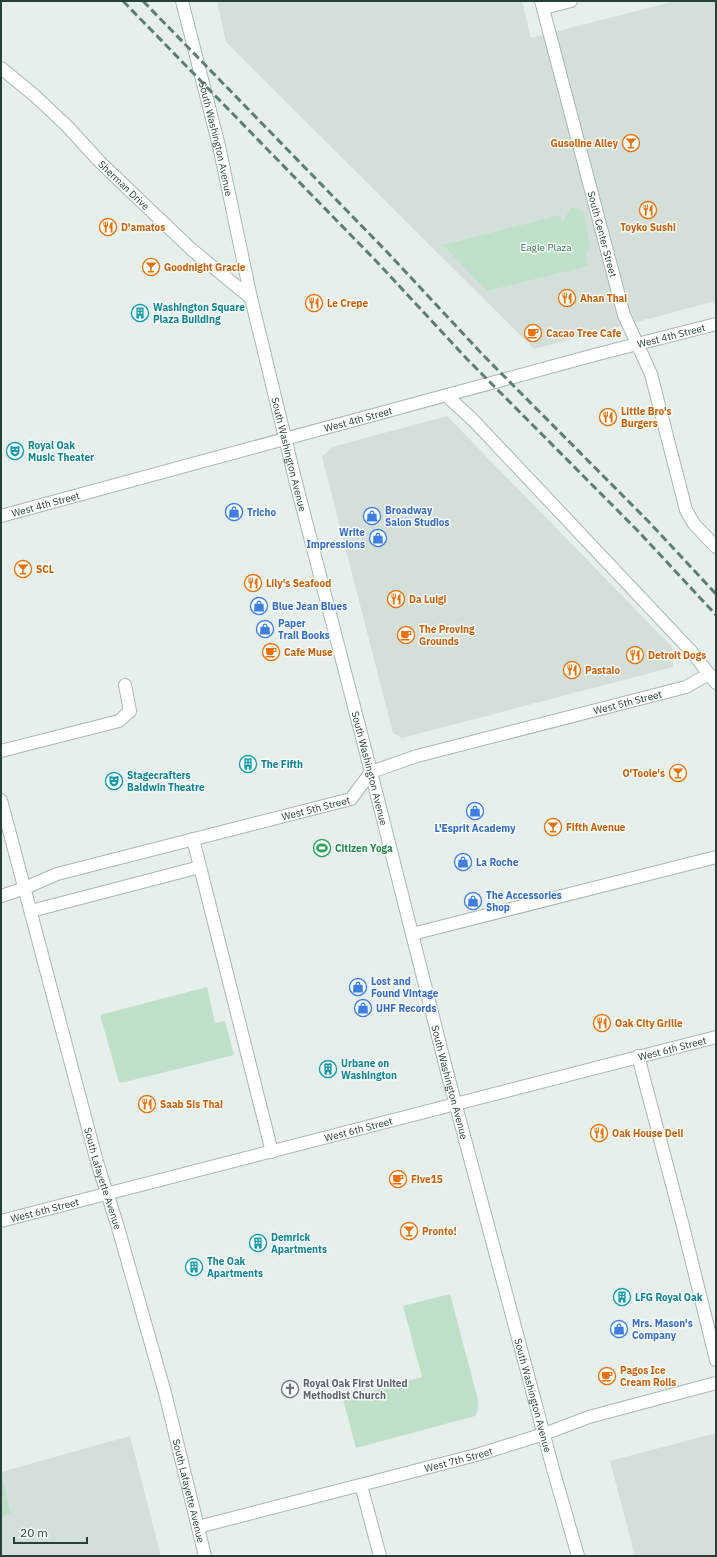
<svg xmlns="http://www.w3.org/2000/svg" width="717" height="1557" font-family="'IBM Plex Sans',sans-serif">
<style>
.built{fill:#d4dfda}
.green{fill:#bfe0c8}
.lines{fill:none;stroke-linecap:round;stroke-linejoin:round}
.service-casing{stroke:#a8b8b2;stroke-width:14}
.pedestrian-casing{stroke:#a8b8b2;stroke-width:14}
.minor-casing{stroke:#a8b8b2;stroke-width:14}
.secondary-casing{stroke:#a4bbb3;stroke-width:14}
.service{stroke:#fff;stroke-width:12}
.pedestrian{stroke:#fff;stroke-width:12}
.minor{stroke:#fff;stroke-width:12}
.secondary{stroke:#fff;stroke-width:12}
.rail{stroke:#5f7d75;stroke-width:3;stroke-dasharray:8 4;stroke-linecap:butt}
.labels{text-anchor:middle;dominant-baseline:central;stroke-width:3;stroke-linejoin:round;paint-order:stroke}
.street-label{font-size:10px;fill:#24423a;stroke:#f7fbf9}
.food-label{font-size:10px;font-weight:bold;fill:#c56008;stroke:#f7fbf9;text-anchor:start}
.park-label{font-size:10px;fill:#2d7a4b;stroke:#f7fbf9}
.culture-label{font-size:10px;font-weight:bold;fill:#0d838f;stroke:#f7fbf9;text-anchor:start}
.shop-label{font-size:10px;font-weight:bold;fill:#366cbe;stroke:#f7fbf9;text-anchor:start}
.leisure-label{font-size:10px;font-weight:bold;fill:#27864d;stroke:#f7fbf9;text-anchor:start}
.worship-label{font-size:10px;font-weight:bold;fill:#5b616d;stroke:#f7fbf9;text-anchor:start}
</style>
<rect width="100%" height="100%" fill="#e6efeb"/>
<!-- built -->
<path class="built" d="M 217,1 L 522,1 L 531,38 L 676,1 L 716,1 L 716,301 L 534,349 L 226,42 Z
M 447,416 L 672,647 L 673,667 L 402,738 L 393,733 L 322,457 L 332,447 Z
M 716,1433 L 716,1556 L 635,1556 L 610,1461 Z
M 130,1436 L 161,1556 L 1,1556 L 1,1472 Z"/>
<!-- green -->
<path class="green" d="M 572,207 L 583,211 L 590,244 L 586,255 L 588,266 L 487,291 L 443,245 L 560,215 L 562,222 Z
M 207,987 L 215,1023 L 225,1021 L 234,1055 L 125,1082 L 119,1082 L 100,1015 Z
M 450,1294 L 477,1396 C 479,1404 479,1409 475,1416 L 356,1448 L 343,1399 L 422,1377 L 403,1306 Z
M 1,1476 L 11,1513 L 1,1517 Z"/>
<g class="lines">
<!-- service casing -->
<g class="service-casing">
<path id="service" d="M 447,396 L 474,421 L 690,650 L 709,674
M 1,751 L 119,721 L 130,711 L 125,685
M 193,839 L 272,1152
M 31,911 L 200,867
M 412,934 L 716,857
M 638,1056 L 683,1226 L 716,1360
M 361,1485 L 380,1556"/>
</g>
<!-- pedestrian casing -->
<g class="pedestrian-casing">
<g id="pedestrian">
<path id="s1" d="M 25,888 L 57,874 L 351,799 L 371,772 L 417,756 L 686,687 L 709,674"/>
</g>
</g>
<!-- minor casing -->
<g class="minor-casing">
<g id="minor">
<path id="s2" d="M 541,1 L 624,315 L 651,374 L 686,510 L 694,524 L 716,547"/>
<path d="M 544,8 L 571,1"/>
<path id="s3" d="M 1,68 L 34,95 L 67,126 L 101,163 L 191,249 L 251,298"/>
<path id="s4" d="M 1,516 L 598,354 L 716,324"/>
<path d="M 709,674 L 716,683"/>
<path id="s5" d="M 1,800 L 97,1162 L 117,1224 L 165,1393 L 205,1556"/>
<path d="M 1,896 L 25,888"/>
<path id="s6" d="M 1,1221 L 716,1037"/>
<path id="s7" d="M 198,1527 L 480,1454 L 544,1434 L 589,1417 L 716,1383"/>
</g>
</g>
<!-- secondary casing -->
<g class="secondary-casing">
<g id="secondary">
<path id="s8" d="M 182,1 L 219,146 L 251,298 L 295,479 L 371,772 L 447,1072 L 553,1469 L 578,1556"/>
</g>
</g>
<!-- service -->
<use href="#service" class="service"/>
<!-- pedestrian -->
<use href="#pedestrian" class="pedestrian"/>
<!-- minor -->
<use href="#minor" class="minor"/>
<!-- secondary -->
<use href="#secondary" class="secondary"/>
<!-- rail -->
<path class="rail" d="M 123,1 L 377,262 L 467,359 L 638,531 L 716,615
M 143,1 L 388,253 L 483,355 L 649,522 L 716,594"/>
</g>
<!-- icons -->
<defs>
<g id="bar-ring" transform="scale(0.9)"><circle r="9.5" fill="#f7fbf9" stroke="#e8710a" stroke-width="1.5"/><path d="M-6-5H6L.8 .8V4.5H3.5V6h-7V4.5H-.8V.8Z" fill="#e8710a"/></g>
<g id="restaurant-ring" transform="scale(0.9)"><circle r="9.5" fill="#f7fbf9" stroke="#e8710a" stroke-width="1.5"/><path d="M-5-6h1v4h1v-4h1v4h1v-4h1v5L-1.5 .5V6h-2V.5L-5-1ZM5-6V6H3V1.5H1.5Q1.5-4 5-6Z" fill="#e8710a"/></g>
<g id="building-ring" transform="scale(0.9)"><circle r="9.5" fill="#f7fbf9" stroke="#0f9aa8" stroke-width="1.5"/><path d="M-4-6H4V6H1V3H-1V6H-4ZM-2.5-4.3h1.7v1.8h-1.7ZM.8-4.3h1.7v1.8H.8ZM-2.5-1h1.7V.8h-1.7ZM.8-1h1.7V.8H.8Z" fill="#0f9aa8"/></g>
<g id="cafe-ring" transform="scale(0.9)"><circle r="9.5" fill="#f7fbf9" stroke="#e8710a" stroke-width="1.5"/><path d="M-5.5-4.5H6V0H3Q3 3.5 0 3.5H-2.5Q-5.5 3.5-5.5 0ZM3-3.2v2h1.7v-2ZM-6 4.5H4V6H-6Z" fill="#e8710a"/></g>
<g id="theatre-ring" transform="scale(0.9)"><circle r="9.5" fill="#f7fbf9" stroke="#0f9aa8" stroke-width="1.5"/><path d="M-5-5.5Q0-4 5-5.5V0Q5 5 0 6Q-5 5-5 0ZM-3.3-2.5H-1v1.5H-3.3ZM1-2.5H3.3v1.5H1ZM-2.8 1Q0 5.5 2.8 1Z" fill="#0f9aa8"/></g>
<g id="shop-ring" transform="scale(0.9)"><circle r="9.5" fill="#f7fbf9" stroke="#3f7fe0" stroke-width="1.5"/><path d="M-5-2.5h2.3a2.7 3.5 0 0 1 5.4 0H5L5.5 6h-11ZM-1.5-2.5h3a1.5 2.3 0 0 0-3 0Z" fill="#3f7fe0"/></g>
<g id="stadium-ring" transform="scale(0.9)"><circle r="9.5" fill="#f7fbf9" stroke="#2e9e5b" stroke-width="1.5"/><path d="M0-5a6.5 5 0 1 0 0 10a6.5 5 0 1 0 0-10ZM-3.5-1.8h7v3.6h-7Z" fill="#2e9e5b"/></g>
<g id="church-ring" transform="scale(0.9)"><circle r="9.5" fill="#f7fbf9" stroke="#6b7280" stroke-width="1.5"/><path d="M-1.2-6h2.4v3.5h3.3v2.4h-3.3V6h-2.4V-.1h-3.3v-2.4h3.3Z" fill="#6b7280"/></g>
</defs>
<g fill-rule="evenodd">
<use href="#bar-ring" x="631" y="143"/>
<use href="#restaurant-ring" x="648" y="210"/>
<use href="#restaurant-ring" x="108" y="227"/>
<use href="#bar-ring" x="151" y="267"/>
<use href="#restaurant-ring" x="567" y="298"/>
<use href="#restaurant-ring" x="314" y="303"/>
<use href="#building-ring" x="140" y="313"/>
<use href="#cafe-ring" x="533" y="333"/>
<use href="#restaurant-ring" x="608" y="417"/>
<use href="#theatre-ring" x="15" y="451"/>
<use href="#shop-ring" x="234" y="512"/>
<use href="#shop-ring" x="372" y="516"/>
<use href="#shop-ring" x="378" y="538"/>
<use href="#bar-ring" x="23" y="569"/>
<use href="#restaurant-ring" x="253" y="583"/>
<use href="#restaurant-ring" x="396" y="599"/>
<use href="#shop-ring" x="259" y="606"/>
<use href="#shop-ring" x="265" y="629"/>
<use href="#cafe-ring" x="406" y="635"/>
<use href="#cafe-ring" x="271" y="652"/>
<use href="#restaurant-ring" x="635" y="655"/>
<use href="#restaurant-ring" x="572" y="670"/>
<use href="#building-ring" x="248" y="764"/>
<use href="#bar-ring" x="678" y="773"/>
<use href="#theatre-ring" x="114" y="781"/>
<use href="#shop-ring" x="475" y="811"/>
<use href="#bar-ring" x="553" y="827"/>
<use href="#stadium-ring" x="322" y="848"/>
<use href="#shop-ring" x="463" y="862"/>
<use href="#shop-ring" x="473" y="901"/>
<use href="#shop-ring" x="358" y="987"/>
<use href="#shop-ring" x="363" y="1008"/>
<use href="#restaurant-ring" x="602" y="1023"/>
<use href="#building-ring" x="328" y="1069"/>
<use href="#restaurant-ring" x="147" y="1104"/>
<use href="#restaurant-ring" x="599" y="1133"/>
<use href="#cafe-ring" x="398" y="1179"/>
<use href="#bar-ring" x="409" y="1231"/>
<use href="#building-ring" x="258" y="1243"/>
<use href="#building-ring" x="194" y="1267"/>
<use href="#building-ring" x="622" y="1297"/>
<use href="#shop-ring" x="619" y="1329"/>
<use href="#cafe-ring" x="607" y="1376"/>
<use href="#church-ring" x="290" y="1389"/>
</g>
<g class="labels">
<!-- street labels -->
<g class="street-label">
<text stroke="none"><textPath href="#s8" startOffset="142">South Washington Avenue</textPath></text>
<text stroke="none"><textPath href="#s3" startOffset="170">Sherman Drive</textPath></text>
<text stroke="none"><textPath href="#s2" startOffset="241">South Center Street</textPath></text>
<text stroke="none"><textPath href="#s4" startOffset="694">West 4th Street</textPath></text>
<text stroke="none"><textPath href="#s4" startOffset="370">West 4th Street</textPath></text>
<text stroke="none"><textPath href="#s8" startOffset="466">South Washington Avenue</textPath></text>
<text stroke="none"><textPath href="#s4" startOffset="46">West 4th Street</textPath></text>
<text stroke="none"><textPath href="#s1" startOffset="638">West 5th Street</textPath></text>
<text stroke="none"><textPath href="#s8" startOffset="790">South Washington Avenue</textPath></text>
<text stroke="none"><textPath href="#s1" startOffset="302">West 5th Street</textPath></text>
<text stroke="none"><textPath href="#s6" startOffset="693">West 6th Street</textPath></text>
<text stroke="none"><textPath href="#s8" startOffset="1114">South Washington Avenue</textPath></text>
<text stroke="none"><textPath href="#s6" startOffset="369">West 6th Street</textPath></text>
<text stroke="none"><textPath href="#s5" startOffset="392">South Lafayette Avenue</textPath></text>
<text stroke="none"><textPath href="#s6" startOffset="45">West 6th Street</textPath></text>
<text stroke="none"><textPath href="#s8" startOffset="1438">South Washington Avenue</textPath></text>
<text stroke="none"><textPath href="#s7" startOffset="269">West 7th Street</textPath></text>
<text stroke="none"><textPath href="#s5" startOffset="716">South Lafayette Avenue</textPath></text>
</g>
<!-- food labels -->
<g class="food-label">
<text x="618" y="143" text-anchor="end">Gusoline Alley</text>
<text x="121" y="227">D'amatos</text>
<text x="648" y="227" text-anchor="middle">Toyko Sushi</text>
<text x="164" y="267">Goodnight Gracie</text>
<text x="580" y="298">Ahan Thai</text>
<text x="327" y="303">Le Crepe</text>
<text x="546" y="333">Cacao Tree Cafe</text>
<text x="621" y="411">Little Bro's<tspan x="621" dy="12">Burgers</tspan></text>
<text x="36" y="569">SCL</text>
<text x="266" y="583">Lily's Seafood</text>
<text x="409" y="599">Da Luigi</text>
<text x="419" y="629">The Proving<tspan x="419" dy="12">Grounds</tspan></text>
<text x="284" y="652">Cafe Muse</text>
<text x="648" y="655">Detroit Dogs</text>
<text x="585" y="670">Pastaio</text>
<text x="665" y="773" text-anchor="end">O'Toole's</text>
<text x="566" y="827">Fifth Avenue</text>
<text x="615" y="1023">Oak City Grille</text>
<text x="160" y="1104">Saab Sis Thai</text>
<text x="612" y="1133">Oak House Deli</text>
<text x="411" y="1179">Five15</text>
<text x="422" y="1231">Pronto!</text>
<text x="620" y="1370">Pagos Ice<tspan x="620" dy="12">Cream Rolls</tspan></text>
</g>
<!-- park labels -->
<g class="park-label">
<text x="546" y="247">Eagle Plaza</text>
</g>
<!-- culture labels -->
<g class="culture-label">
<text x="153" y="307">Washington Square<tspan x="153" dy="12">Plaza Building</tspan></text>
<text x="28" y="445">Royal Oak<tspan x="28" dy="12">Music Theater</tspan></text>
<text x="261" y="764">The Fifth</text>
<text x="127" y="775">Stagecrafters<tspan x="127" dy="12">Baldwin Theatre</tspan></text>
<text x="341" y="1063">Urbane on<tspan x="341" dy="12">Washington</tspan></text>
<text x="271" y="1237">Demrick<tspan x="271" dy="12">Apartments</tspan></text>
<text x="207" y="1261">The Oak<tspan x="207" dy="12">Apartments</tspan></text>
<text x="635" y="1297">LFG Royal Oak</text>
</g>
<!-- shop labels -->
<g class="shop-label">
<text x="385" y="510">Broadway<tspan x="385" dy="12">Salon Studios</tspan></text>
<text x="247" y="512">Tricho</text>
<text x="365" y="532" text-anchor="end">Write<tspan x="365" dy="12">Impressions</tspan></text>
<text x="272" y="606">Blue Jean Blues</text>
<text x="278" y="623">Paper<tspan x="278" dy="12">Trail Books</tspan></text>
<text x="475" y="828" text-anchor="middle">L'Esprit Academy</text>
<text x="476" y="862">La Roche</text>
<text x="486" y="895">The Accessories<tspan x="486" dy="12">Shop</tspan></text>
<text x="371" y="981">Lost and<tspan x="371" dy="12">Found Vintage</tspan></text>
<text x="376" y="1008">UHF Records</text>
<text x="632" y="1323">Mrs. Mason's<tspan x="632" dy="12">Company</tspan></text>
</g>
<!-- leisure labels -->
<g class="leisure-label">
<text x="335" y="848">Citizen Yoga</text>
</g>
<!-- worship labels -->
<g class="worship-label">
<text x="303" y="1383">Royal Oak First United<tspan x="303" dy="12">Methodist Church</tspan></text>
</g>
</g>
<!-- border -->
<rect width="717" height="1557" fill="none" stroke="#24423a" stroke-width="4"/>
<!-- scale -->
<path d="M14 1537v6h73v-6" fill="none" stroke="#24423a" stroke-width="2"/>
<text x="20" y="1537" font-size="12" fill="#24423a" stroke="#f7fbf9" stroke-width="3" paint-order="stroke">20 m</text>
</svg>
